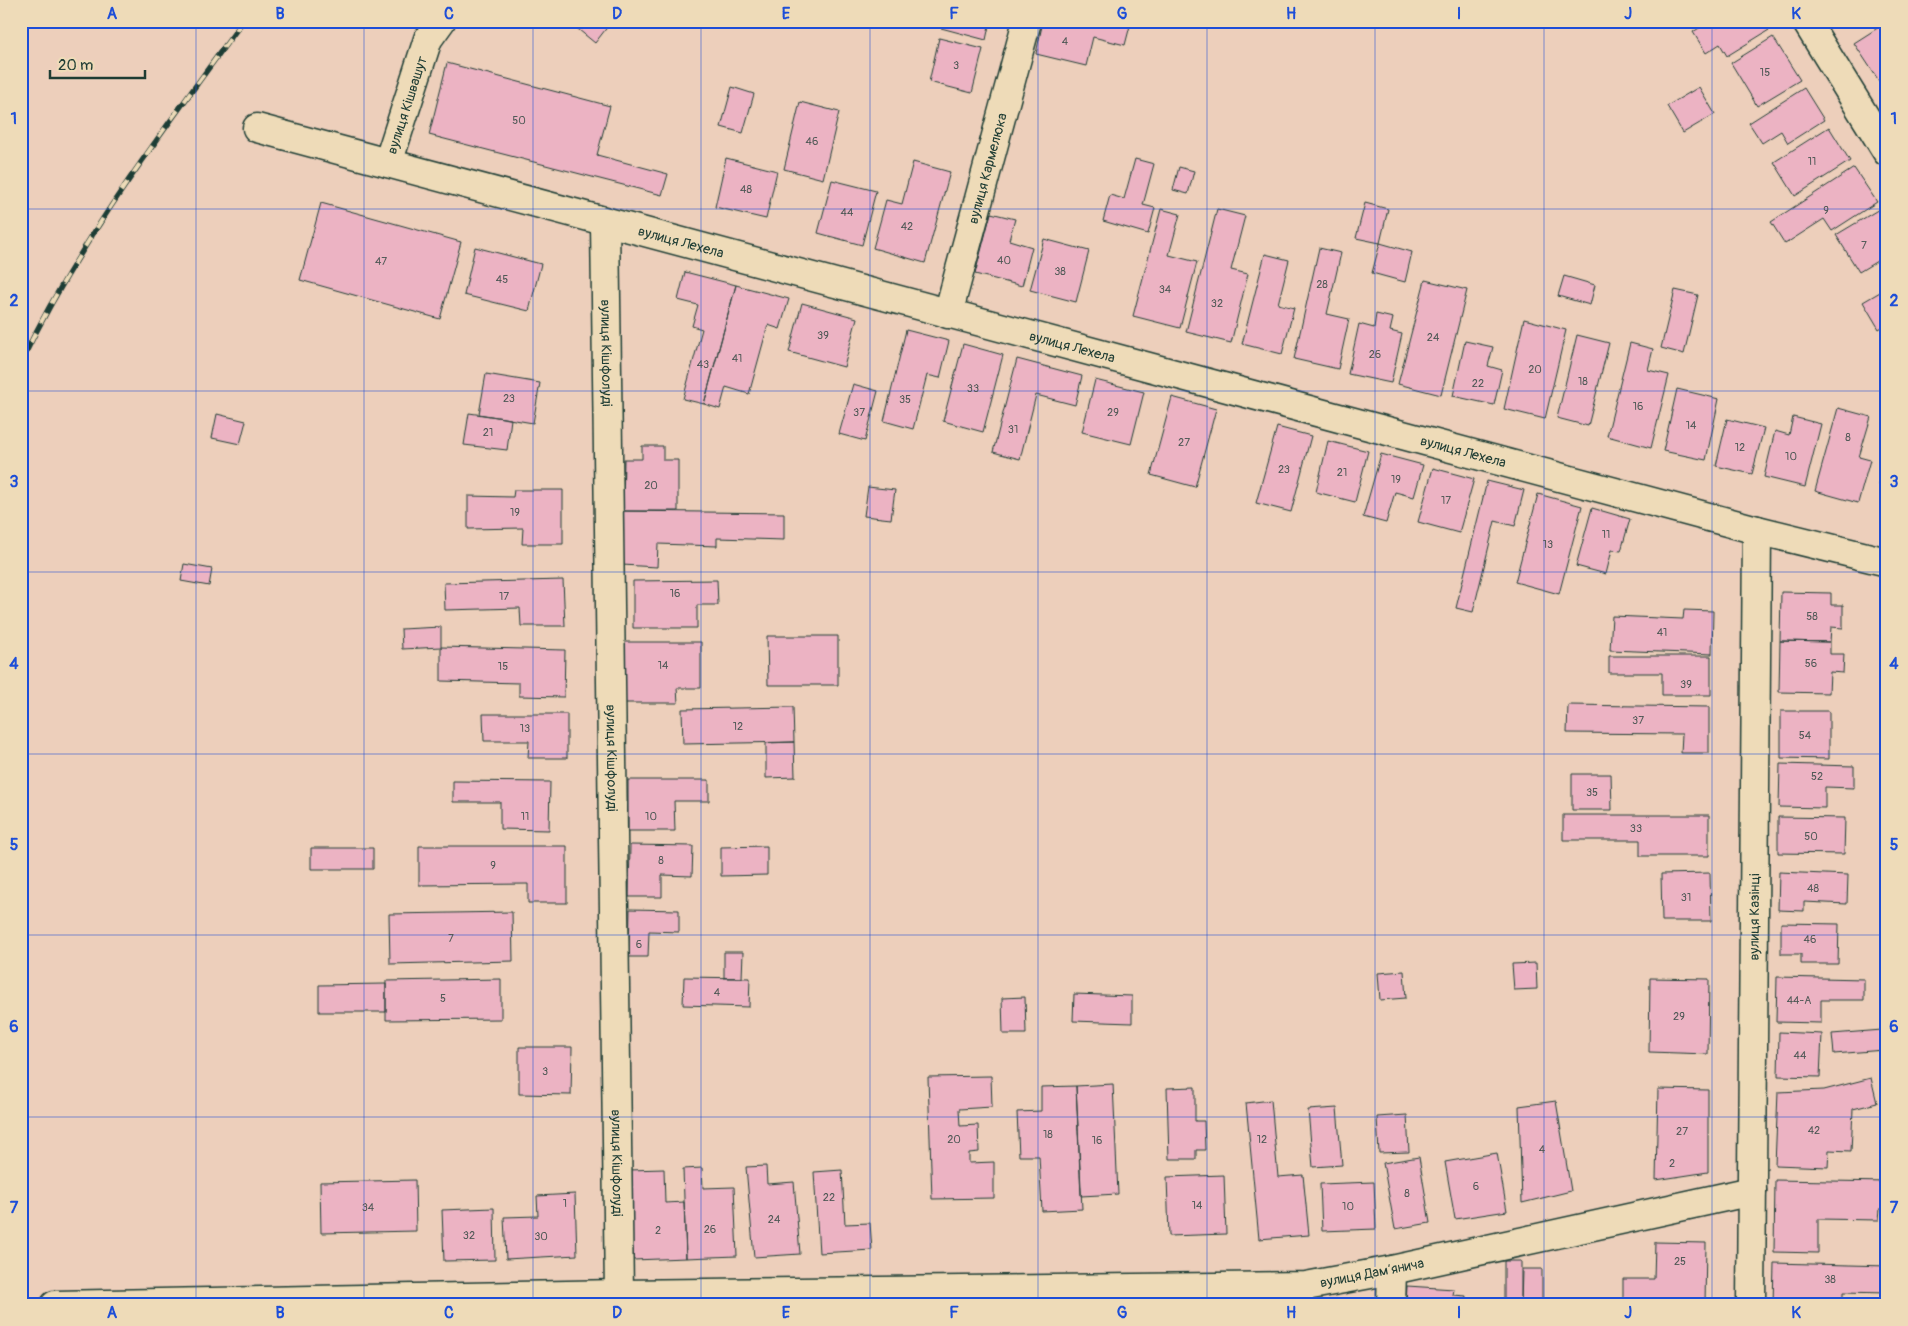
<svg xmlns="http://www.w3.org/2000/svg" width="1908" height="1326" font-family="Pangolin,sans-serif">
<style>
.building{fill:#ecb3c3;stroke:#1f3d34}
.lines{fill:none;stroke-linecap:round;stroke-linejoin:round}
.minor-casing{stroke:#1f3d34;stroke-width:31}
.minor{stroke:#eedbb8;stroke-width:28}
.rail-casing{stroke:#1f3d34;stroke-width:5.5}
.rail{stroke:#eedbb8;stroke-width:4;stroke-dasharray:11;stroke-linecap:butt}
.grid{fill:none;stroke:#1d4ed8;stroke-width:1;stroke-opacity:0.55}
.labels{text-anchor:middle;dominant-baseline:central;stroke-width:4.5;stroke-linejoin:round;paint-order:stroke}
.number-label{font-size:11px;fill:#525a58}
.street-label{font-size:14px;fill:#1f3d34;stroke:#eedbb8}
.neatline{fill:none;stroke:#1d4ed8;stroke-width:2}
.grid-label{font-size:16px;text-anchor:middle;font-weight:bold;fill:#1d4ed8}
</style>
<rect width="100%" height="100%" fill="#edcfbb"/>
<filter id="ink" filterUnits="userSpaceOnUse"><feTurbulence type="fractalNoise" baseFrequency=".02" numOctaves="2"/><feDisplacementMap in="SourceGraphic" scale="10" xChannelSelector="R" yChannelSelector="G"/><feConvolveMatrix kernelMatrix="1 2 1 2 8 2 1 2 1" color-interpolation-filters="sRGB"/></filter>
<g filter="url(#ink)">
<!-- building -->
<path class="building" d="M 568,21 L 612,21 L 595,43 Z
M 942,21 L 990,21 L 986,40 L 941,28 Z
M 1043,21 L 1126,21 L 1131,22 L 1125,45 L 1093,37 L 1086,66 L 1036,54 Z
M 1710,21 L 1764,21 L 1769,30 L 1727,56 L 1720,44 L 1706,53 L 1693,32 Z
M 1887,22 L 1887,89 L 1885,90 L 1854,43 Z
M 1773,37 L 1800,80 L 1757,106 L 1731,63 Z
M 939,38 L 983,49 L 972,93 L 929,82 Z
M 447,63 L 610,106 L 597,155 L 668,174 L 662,195 L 429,135 Z
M 732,87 L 754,94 L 743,133 L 721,127 Z
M 1699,87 L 1715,114 L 1683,133 L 1667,106 Z
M 1804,88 L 1824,120 L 1788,143 L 1781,131 L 1762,143 L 1749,123 Z
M 800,102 L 839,112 L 823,179 L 784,169 Z
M 1829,127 L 1850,161 L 1795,196 L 1774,162 Z
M 726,158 L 777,171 L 766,219 L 715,207 Z
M 1135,159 L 1154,164 L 1143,205 L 1155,208 L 1148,234 L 1103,221 L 1110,195 L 1124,199 Z
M 913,162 L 950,172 L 925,263 L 873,248 L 886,200 L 902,204 Z
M 1179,167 L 1194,171 L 1188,194 L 1173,190 Z
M 1854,168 L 1877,202 L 1832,231 L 1824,219 L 1785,244 L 1771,222 Z
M 832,180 L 876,191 L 862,245 L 818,233 Z
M 321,203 L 461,242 L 440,319 L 300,280 Z
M 1365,203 L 1388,209 L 1380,243 L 1356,238 Z
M 1881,208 L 1887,217 L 1887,255 L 1859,272 L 1836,235 Z
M 1161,209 L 1180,214 L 1169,255 L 1197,262 L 1180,328 L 1133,316 Z
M 1217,209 L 1245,216 L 1231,270 L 1248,274 L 1231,343 L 1186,332 Z
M 991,213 L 1015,219 L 1009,240 L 1032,247 L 1022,286 L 975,274 Z
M 1044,239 L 1089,251 L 1076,302 L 1030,290 Z
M 1380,243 L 1412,252 L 1405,282 L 1372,273 Z
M 475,247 L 541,264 L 529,311 L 464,295 Z
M 1319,248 L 1341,253 L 1327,314 L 1349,319 L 1338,369 L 1294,359 Z
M 1265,254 L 1289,260 L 1278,304 L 1294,308 L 1282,354 L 1242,344 Z
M 685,272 L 736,285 L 704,404 L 683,399 L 702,329 L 692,326 L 698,305 L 678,300 Z
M 1564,276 L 1595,285 L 1590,305 L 1558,296 Z
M 1425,280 L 1467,290 L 1441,395 L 1398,384 Z
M 736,285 L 789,299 L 780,329 L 768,325 L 749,394 L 726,387 L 720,409 L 704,404 Z
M 1887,288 L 1887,324 L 1879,329 L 1863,302 Z
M 1675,290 L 1698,295 L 1684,354 L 1661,348 Z
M 802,303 L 857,318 L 844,367 L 789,352 Z
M 1376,314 L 1393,318 L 1390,331 L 1402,334 L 1391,383 L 1348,374 L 1359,324 L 1374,328 Z
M 1524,319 L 1566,330 L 1545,419 L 1504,409 Z
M 906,330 L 949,341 L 940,378 L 927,375 L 913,429 L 884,421 Z
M 1577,335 L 1609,343 L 1588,426 L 1557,418 Z
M 1465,341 L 1493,347 L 1488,366 L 1502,370 L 1494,405 L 1453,396 Z
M 1630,343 L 1653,349 L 1648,370 L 1669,375 L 1651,448 L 1607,436 Z
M 963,344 L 1003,355 L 983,432 L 943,421 Z
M 1017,359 L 1082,376 L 1075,405 L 1036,395 L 1020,459 L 993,452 Z
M 486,374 L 540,383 L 533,423 L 479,414 Z
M 1095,380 L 1144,392 L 1131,444 L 1082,432 Z
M 853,384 L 878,391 L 865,441 L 839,434 Z
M 1677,389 L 1719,399 L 1706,460 L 1663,451 Z
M 1172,397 L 1216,409 L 1195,487 L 1151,475 Z
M 1838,408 L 1871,417 L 1859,457 L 1870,460 L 1858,503 L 1815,491 Z
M 469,413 L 511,419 L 507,450 L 464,445 Z
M 217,414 L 246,421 L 240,444 L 212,438 Z
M 1793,417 L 1821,424 L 1805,487 L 1764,477 L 1775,431 L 1789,435 Z
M 1727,419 L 1764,428 L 1752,474 L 1716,466 Z
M 1277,427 L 1311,436 L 1291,512 L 1256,503 Z
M 1328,441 L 1368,451 L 1355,502 L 1316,492 Z
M 642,446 L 663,446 L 663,460 L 678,460 L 678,511 L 623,511 L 624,459 L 642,459 Z
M 1381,454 L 1423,465 L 1414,497 L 1395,492 L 1386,523 L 1363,517 Z
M 1887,456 L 1887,487 L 1879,485 Z
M 1433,468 L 1474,479 L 1459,533 L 1418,522 Z
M 1487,481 L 1524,490 L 1515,526 L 1495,521 L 1473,612 L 1456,608 Z
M 868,487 L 895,490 L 891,519 L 864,516 Z
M 514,490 L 563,490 L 563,544 L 522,544 L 523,528 L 468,529 L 468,496 L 513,497 Z
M 1538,494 L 1582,506 L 1559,594 L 1515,582 Z
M 1592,508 L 1630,519 L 1621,551 L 1612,550 L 1606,574 L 1576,566 Z
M 623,511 L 784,513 L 784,540 L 717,538 L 717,546 L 658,544 L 657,567 L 622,565 Z
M 184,564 L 212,569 L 209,586 L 181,581 Z
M 563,580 L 565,626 L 521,626 L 520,608 L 445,610 L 444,583 Z
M 717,580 L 718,605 L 697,605 L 697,628 L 633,628 L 633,581 Z
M 1781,592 L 1831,593 L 1831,605 L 1843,605 L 1843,628 L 1831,627 L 1830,642 L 1780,641 Z
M 1684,610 L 1713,611 L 1712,654 L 1610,650 L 1612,616 L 1683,619 Z
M 441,627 L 441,647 L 402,649 L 401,629 Z
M 767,636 L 838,636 L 838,685 L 768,685 Z
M 1780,641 L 1830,642 L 1830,654 L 1844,654 L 1843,673 L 1830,672 L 1829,693 L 1779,692 Z
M 624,642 L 701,642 L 701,688 L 677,688 L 678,703 L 625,703 Z
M 441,647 L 565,650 L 564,697 L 519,696 L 519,683 L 441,681 Z
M 1609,656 L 1711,656 L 1711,695 L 1662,695 L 1662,673 L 1609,673 Z
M 1568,705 L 1709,707 L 1709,753 L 1681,753 L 1682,734 L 1567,733 Z
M 793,707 L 794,742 L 683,744 L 682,709 Z
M 1781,711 L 1829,711 L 1829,759 L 1781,758 Z
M 483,714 L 567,714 L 567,758 L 528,758 L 529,741 L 484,741 Z
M 794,742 L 795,777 L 766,778 L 766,743 Z
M 1780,764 L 1854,766 L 1854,788 L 1825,787 L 1825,808 L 1779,807 Z
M 1572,774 L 1611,774 L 1612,810 L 1572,810 Z
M 628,780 L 709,780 L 709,801 L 674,801 L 675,831 L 628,831 Z
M 453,781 L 550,782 L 549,830 L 500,829 L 500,802 L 453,802 Z
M 1563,815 L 1709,815 L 1709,856 L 1640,856 L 1640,840 L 1563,840 Z
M 1778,817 L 1845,818 L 1844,854 L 1778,853 Z
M 630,845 L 693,846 L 692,876 L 662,875 L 662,897 L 629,897 Z
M 419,846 L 567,846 L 567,903 L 528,903 L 528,884 L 419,885 Z
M 767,846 L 767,875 L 721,876 L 721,847 Z
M 311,848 L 373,848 L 373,869 L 311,869 Z
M 1779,872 L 1848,875 L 1847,904 L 1804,902 L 1804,911 L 1778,910 Z
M 1710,873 L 1711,921 L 1662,921 L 1661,874 Z
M 630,909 L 679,910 L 679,932 L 649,931 L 648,957 L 629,957 Z
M 512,912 L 513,961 L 390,964 L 389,914 Z
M 1781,923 L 1839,924 L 1838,964 L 1801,964 L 1801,954 L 1781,954 Z
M 724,952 L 743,952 L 742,978 L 724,978 Z
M 1536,963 L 1537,989 L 1514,990 L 1512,964 Z
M 1404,971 L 1406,998 L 1380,1000 L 1378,973 Z
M 684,977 L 750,978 L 749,1007 L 683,1005 Z
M 1777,977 L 1864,979 L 1864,1000 L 1821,1000 L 1821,1023 L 1776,1022 Z
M 1650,978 L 1709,979 L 1708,1054 L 1649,1052 Z
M 501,979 L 501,1019 L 386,1020 L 386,981 Z
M 386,984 L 386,1012 L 319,1012 L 319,985 Z
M 1074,994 L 1132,996 L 1132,1023 L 1073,1021 Z
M 1025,997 L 1026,1034 L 1003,1034 L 1002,998 Z
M 1882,1030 L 1884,1050 L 1834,1054 L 1832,1034 Z
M 1779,1032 L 1822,1034 L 1820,1077 L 1778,1076 Z
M 519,1047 L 572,1047 L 571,1095 L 519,1094 Z
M 991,1076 L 992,1107 L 959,1109 L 960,1126 L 978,1125 L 979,1152 L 969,1153 L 969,1163 L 994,1162 L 994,1198 L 932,1199 L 928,1077 Z
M 1871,1078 L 1877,1103 L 1853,1109 L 1851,1151 L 1829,1150 L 1828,1167 L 1775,1165 L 1778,1092 L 1824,1090 Z
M 1113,1084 L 1118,1194 L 1081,1196 L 1076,1086 Z
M 1076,1086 L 1082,1209 L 1042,1211 L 1039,1156 L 1019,1156 L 1017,1112 L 1041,1111 L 1041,1087 Z
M 1195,1087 L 1195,1121 L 1204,1121 L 1205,1150 L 1196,1150 L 1196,1159 L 1169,1159 L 1167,1088 Z
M 1658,1089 L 1708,1090 L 1708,1172 L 1656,1180 Z
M 1271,1100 L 1278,1177 L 1303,1175 L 1309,1235 L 1259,1239 L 1246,1103 Z
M 1556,1101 L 1571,1191 L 1522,1203 L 1519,1106 Z
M 1337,1108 L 1342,1165 L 1313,1167 L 1308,1110 Z
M 1407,1115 L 1409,1152 L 1379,1153 L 1377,1117 Z
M 1885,1149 L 1887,1149 L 1887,1182 L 1885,1182 Z
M 1497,1153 L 1507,1211 L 1455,1219 L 1445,1162 Z
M 1419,1157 L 1430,1223 L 1395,1229 L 1383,1163 Z
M 766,1166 L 767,1184 L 794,1182 L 800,1254 L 754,1257 L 746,1167 Z
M 702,1168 L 703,1188 L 734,1187 L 737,1256 L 686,1258 L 683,1169 Z
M 664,1169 L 665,1203 L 684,1202 L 686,1258 L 633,1260 L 629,1170 Z
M 842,1170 L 845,1224 L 870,1223 L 872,1250 L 819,1253 L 814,1172 Z
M 1224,1175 L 1226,1234 L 1169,1236 L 1167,1177 Z
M 415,1180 L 416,1231 L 321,1233 L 320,1182 Z
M 1775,1180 L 1887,1182 L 1887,1209 L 1880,1209 L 1879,1220 L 1818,1219 L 1818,1253 L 1774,1252 Z
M 1374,1182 L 1376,1229 L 1322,1231 L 1320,1184 Z
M 575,1194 L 577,1255 L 506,1259 L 504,1217 L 538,1216 L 537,1196 Z
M 494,1208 L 495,1260 L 444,1261 L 442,1210 Z
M 1655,1242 L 1706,1243 L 1705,1305 L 1623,1305 L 1623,1279 L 1654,1279 Z
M 1504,1261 L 1521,1261 L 1521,1305 L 1504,1305 Z
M 1774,1263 L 1887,1266 L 1887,1293 L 1843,1292 L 1843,1305 L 1773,1305 Z
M 1522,1269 L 1542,1269 L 1542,1305 L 1521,1305 Z
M 1407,1286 L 1454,1289 L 1453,1295 L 1466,1296 L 1465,1305 L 1406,1305 Z
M 1361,1299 L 1361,1305 L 1297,1305 L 1297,1302 Z"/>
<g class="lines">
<!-- minor casing -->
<g class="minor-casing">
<g id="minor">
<path d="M 1806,21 L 1887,152"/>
<path id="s1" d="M 257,128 L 1757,530 L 1887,562"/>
<path id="s2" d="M 388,163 L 428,39 L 441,21"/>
<path id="s3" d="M 605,222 L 619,1294"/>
<path id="s4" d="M 948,314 L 1027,21"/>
<path d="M 55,1305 L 619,1294 L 1306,1286 L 1392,1270 L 1752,1191"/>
<path d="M 1391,1305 L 1392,1270"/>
<path id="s5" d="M 1751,1305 L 1757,530"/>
</g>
</g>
<!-- minor -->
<use href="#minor" class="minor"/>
<!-- rail casing -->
<g class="rail-casing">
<path id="rail" d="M 21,362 C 80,239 163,131 243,21"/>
</g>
<!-- rail -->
<use href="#rail" class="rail"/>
</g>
</g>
<!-- grid -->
<path class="grid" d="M 196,21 L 196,1305M 364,21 L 364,1305M 533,21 L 533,1305M 701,21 L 701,1305M 870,21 L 870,1305M 1038,21 L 1038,1305M 1207,21 L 1207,1305M 1375,21 L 1375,1305M 1544,21 L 1544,1305M 1712,21 L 1712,1305M 21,209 L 1887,209M 21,391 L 1887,391M 21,572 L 1887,572M 21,754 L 1887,754M 21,935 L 1887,935M 21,1117 L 1887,1117"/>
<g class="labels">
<!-- number labels -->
<g class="number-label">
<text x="1065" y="41">4</text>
<text x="956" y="65">3</text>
<text x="1765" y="72">15</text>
<text x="519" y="120">50</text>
<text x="812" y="141">46</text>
<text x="1812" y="161">11</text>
<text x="746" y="189">48</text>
<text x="1826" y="210">9</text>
<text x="847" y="212">44</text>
<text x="907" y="226">42</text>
<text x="1864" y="245">7</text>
<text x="1004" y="260">40</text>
<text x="381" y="261">47</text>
<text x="1060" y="271">38</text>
<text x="502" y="279">45</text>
<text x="1322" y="284">28</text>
<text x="1165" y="289">34</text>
<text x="1217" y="303">32</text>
<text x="823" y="335">39</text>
<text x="1433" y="337">24</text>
<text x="1375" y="354">26</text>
<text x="737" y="358">41</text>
<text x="703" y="364">43</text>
<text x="1535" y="369">20</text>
<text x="1583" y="381">18</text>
<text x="1478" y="383">22</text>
<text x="973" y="388">33</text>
<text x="509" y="398">23</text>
<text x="905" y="399">35</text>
<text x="1638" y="406">16</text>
<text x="859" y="412">37</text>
<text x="1113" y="412">29</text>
<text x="1691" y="425">14</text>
<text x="1013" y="429">31</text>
<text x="488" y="432">21</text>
<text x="1848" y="437">8</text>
<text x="1184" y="442">27</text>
<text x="1740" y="447">12</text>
<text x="1791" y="456">10</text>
<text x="1284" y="469">23</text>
<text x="1342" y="472">21</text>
<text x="1396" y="479">19</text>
<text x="651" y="485">20</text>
<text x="1446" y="500">17</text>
<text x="515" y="512">19</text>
<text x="1606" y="534">11</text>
<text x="1548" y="544">13</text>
<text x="675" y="593">16</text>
<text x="504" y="596">17</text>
<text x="1812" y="616">58</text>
<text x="1662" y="632">41</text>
<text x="1811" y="663">56</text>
<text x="663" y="665">14</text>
<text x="503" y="666">15</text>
<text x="1686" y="684">39</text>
<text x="1638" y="720">37</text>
<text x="738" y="726">12</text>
<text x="525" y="728">13</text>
<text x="1805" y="735">54</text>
<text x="1817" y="776">52</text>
<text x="1592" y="792">35</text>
<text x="525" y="816">11</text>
<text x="651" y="816">10</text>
<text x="1636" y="828">33</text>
<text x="1811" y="836">50</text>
<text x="661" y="860">8</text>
<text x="493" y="865">9</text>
<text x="1813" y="888">48</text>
<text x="1686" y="897">31</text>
<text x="451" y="938">7</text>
<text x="1810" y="939">46</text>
<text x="639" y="944">6</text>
<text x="717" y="992">4</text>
<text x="443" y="998">5</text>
<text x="1799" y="1000">44-А</text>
<text x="1679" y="1016">29</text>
<text x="1800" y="1055">44</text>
<text x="545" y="1071">3</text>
<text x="1814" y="1130">42</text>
<text x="1682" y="1131">27</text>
<text x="1048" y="1134">18</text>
<text x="954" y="1139">20</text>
<text x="1262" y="1139">12</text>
<text x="1097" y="1140">16</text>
<text x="1542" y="1149">4</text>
<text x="1672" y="1163">2</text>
<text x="1476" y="1186">6</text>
<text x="1407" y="1193">8</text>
<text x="829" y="1197">22</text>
<text x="565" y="1203">1</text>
<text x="1197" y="1205">14</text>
<text x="1348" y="1206">10</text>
<text x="368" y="1207">34</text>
<text x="774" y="1219">24</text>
<text x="710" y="1229">26</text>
<text x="658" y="1230">2</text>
<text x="469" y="1235">32</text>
<text x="541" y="1236">30</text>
<text x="1680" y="1261">25</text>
<text x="1830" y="1279">38</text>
</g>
<!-- street labels -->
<g class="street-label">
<text stroke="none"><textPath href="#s2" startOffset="61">вулиця Кішвашут</textPath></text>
<text stroke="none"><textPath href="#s4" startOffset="151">вулиця Кармелюка</textPath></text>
<text stroke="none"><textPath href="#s1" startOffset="439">вулиця Лехела</textPath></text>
<text stroke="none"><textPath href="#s1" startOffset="844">вулиця Лехела</textPath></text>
<text stroke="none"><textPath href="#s3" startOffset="131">вулиця Кішфолуді</textPath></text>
<text stroke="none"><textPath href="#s1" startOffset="1249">вулиця Лехела</textPath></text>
<text stroke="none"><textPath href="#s3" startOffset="536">вулиця Кішфолуді</textPath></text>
<text stroke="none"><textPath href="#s5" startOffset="388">вулиця Казінці</textPath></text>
<text stroke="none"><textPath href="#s3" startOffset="941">вулиця Кішфолуді</textPath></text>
<text transform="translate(1372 1273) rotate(-11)">вулиця Дамʼянича</text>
</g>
</g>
<!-- margin -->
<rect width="1908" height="1326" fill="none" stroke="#eedbb8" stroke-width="55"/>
<!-- scale -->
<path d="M50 70v8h95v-8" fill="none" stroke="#1f3d34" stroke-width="2.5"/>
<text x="58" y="70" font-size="15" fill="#1f3d34" stroke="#eedbb8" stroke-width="4" paint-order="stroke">20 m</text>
<rect x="28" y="28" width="1852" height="1270" class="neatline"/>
<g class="grid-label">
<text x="112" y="19">A</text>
<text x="280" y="19">B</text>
<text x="449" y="19">C</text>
<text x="617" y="19">D</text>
<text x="786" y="19">E</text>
<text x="954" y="19">F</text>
<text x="1122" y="19">G</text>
<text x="1291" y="19">H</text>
<text x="1459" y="19">I</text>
<text x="1628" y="19">J</text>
<text x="1796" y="19">K</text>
<text x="14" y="124">1</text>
<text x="1894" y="124">1</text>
<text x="14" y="306">2</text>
<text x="1894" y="306">2</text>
<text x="14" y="487">3</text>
<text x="1894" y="487">3</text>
<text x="14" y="669">4</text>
<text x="1894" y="669">4</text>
<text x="14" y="850">5</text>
<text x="1894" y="850">5</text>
<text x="14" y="1032">6</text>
<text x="1894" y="1032">6</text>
<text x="14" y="1213">7</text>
<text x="1894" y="1213">7</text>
<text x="112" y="1318">A</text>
<text x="280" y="1318">B</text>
<text x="449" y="1318">C</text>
<text x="617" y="1318">D</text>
<text x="786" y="1318">E</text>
<text x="954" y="1318">F</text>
<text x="1122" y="1318">G</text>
<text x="1291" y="1318">H</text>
<text x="1459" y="1318">I</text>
<text x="1628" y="1318">J</text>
<text x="1796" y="1318">K</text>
</g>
</svg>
